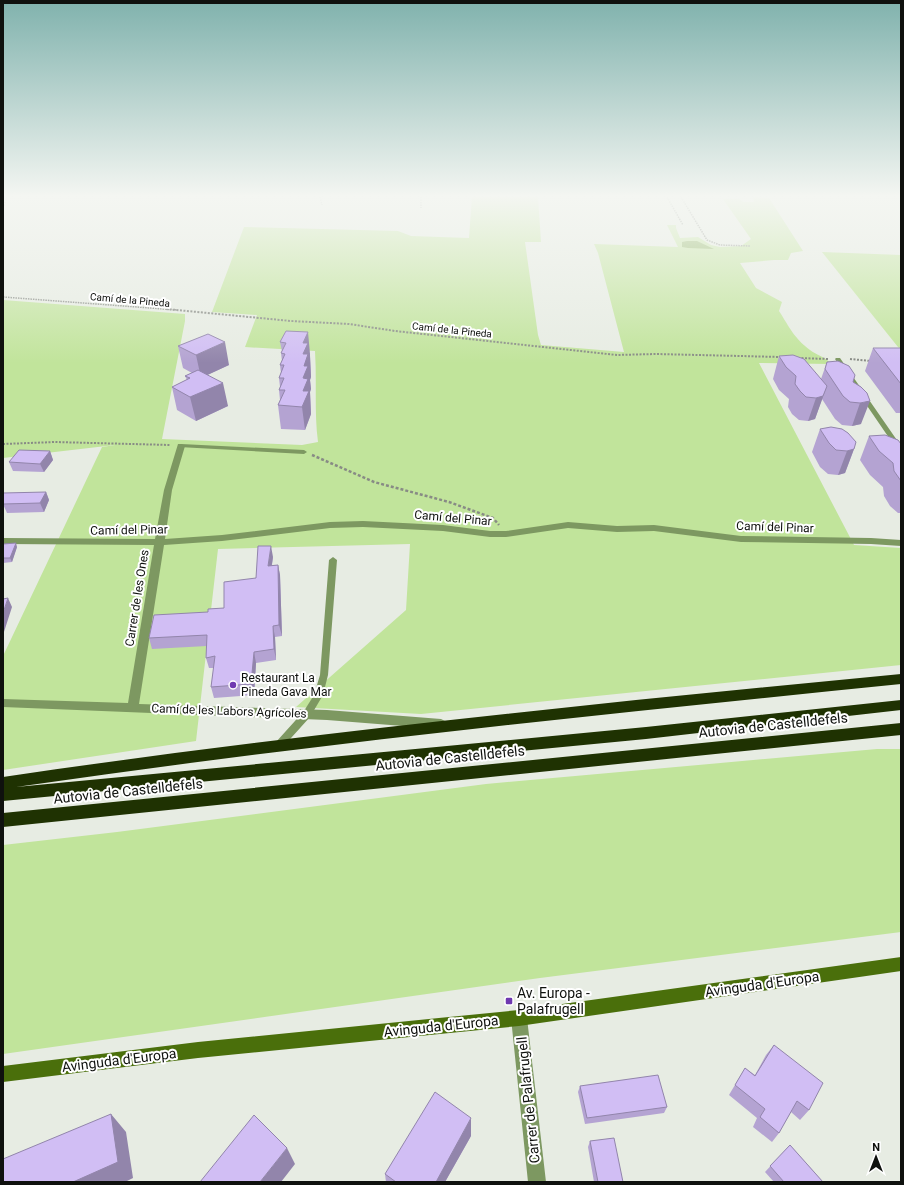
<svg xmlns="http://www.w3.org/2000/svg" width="904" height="1185" font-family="Roboto,sans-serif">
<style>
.green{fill:#c1e49b}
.water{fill:#85ae54}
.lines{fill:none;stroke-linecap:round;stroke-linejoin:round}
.path-far2{stroke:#888b85;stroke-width:1.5;stroke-dasharray:1.5 1;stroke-linecap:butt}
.path-far1{stroke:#888b85;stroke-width:2;stroke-dasharray:2 1.5;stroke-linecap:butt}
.path{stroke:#888b85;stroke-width:2.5;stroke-dasharray:3 2;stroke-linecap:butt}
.lane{fill:#7d9861;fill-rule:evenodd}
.street{fill:#7d9861;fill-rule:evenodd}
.secondary{fill:#4a6f0b;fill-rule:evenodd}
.highway{fill:#1f3202;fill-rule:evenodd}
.wall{fill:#b4a3d2}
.shaded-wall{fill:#9285ab}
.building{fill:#d1bef4;stroke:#9285ab}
.poi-dot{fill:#6f39b0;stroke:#fff;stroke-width:1.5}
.labels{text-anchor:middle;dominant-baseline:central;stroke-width:4;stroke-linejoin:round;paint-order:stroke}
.far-street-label{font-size:10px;fill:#0f110e;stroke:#fff}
.street-label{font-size:12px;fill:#0f110e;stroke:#fff}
.poi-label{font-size:12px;fill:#0f110e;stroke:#fff;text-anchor:start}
.near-street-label{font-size:14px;fill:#0f110e;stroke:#fff}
.near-poi-label{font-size:14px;fill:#0f110e;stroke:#fff;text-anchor:start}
</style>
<rect width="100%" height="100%" fill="#e7ece3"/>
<!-- green -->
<path class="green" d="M 472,197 L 538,197 L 541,242 L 525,242 L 538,335 L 541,345 L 624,352 L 598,253 L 594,244 L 678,247 L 667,225 L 676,225 L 676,228 L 680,238 L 698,237 L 711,245 L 720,247 L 741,246 L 751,239 L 723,199 L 739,199 L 744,202 L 754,202 L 753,197 L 769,198 L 803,251 L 791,253 L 788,260 L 774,260 L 740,263 L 756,288 L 782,302 L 779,311 C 790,328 794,338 810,350 C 816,355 826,357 831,364 L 759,363 L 854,545 L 901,548 L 901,665 L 421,714 L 296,707 L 406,610 L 410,544 L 218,549 L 196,741 L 3,770 L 3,656 L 102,447 L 115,445 L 3,458 L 3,300 L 185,314 L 185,321 L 162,439 L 302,445 L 318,442 C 314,412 317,381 315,351 L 245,347 L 257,315 L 212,312 L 244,227 L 398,231 L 411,236 L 469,238 Z
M 822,252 L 901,255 L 901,349 L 898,347 Z
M 877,749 L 901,749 L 901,932 L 540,978 L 3,1054 L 3,845 L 117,832 L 486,784 Z"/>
<!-- water -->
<path class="water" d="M 687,241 L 697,241 L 714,249 L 688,248 L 682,247 L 682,242 Z"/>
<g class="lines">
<!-- path-far2 -->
<path class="path-far2" d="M 320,197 L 322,205
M 421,197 L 421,208
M 667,197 L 683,225
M 681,197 L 707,240 L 720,245 L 750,246
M 3,208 L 7,197
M 3,297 L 177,310"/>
<!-- path-far1 -->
<path class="path-far1" d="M 166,309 L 291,321 L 349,324 L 395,331 L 617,355 L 656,354 L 781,357
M 798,358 L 829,359
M 850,359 L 871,361
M 3,444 L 55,442 L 170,445"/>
<!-- path -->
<path class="path" d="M 312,455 L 374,482 L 449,502 L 493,518 L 499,525"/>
<!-- lane -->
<path class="lane" d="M 836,358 L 840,358 L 901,446 L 901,453 L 898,451 L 835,359 Z
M 181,444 L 304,450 L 307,452 L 304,454 L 179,447 L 179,445 Z
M 333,557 L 337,560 L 328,675 L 323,695 L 310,717 L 282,748 L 279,749 L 276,748 L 274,745 L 276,742 L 304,711 L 314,695 L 320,675 L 329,560 Z"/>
<!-- street -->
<path class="street" d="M 178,444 L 181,444 L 185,446 L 172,490 L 165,539 L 222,535 L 330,522 L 363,521 L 443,525 L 490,531 L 506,531 L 568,522 L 617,526 L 654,525 L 741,536 L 871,538 L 901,540 L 901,546 L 871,544 L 741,542 L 654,531 L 617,532 L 568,528 L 506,537 L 490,537 L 443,531 L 363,527 L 330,528 L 222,541 L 164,545 L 139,704 L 327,710 L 441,719 L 445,721 L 447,724 L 445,727 L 441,729 L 327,720 L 3,707 L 3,699 L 128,703 L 154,545 L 3,544 L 3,538 L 155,539 L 164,490 Z
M 519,1010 L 524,1013 L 527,1018 L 546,1182 L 528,1182 L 511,1018 L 514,1013 Z"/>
<!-- secondary -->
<path class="secondary" d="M 901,957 L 901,971 L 519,1026 L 198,1058 L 3,1082 L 3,1066 L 198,1042 L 519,1010 Z"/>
<!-- highway -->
<path class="highway" d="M 901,674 L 901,684 C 605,714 310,744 16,787 L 646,727 L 901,700 L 901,710 L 646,739 L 3,801 L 3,777 C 301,733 601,703 901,674 Z
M 901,723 L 901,735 L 3,827 L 3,813 Z"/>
</g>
<!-- wall -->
<path class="wall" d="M 286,331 L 310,354 L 310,356 L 311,377 L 310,380 L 311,389 L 310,392 L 311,414 L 305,430 L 281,429 L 278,405 L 280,400 L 279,390 L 280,387 L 279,378 L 281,373 L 280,365 L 282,361 L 281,353 L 282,351 L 280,342 Z
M 178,346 L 229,365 L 207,375 L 228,406 L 196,421 L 177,410 L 172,387 L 187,380 L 185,376 L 192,373 L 183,368 Z
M 873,348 L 901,348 L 901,413 L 896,413 L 865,371 Z
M 779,356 L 821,379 L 827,362 L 853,382 L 861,387 L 861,424 L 852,426 L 842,425 L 835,419 L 822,399 L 815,419 L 808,421 L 799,420 L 792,414 L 788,407 L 789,399 L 779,390 L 773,379 Z
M 820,429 L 854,449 L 845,473 L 838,475 L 828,474 L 820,467 L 812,452 Z
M 869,436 L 901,444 L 901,513 L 898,513 L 890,506 L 884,496 L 883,487 L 870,475 L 860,460 Z
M 50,451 L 53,460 L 44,472 L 13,471 L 9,462 Z
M 46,492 L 49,500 L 44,512 L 7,513 L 3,504 Z
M 3,544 L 17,547 L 12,562 L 3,563 Z
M 273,557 L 272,565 L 278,565 L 280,575 L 282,636 L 275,637 L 276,660 L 256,663 L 254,695 L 214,698 L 211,687 L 214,668 L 209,668 L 206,658 L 207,646 L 152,649 L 149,638 L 208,612 L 224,608 L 256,578 Z
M 774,1045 L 809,1110 L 800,1120 L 791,1112 L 779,1133 L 772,1142 L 753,1127 L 757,1118 L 729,1095 L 745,1068 L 755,1075 L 766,1055 Z
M 580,1086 L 667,1107 L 664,1113 L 585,1124 L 578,1092 Z
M 471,1136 L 445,1182 L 386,1182 L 385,1174 Z
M 590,1141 L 623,1182 L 594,1182 L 588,1147 Z
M 790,1145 L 823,1182 L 774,1182 L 765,1172 Z"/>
<!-- shaded-wall -->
<path class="shaded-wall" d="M 308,332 L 310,354 L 310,356 L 311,377 L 310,380 L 311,389 L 310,392 L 311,414 L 305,430 L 302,407 L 304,366 L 303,343 Z
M 225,342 L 229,365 L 201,378 L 196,355 Z
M 223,383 L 228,406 L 196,421 L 190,397 Z
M 827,386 L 815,419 L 808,421 L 816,398 Z
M 870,401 L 861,424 L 852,426 L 860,403 Z
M 854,449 L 845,473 L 838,475 L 847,451 Z
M 50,451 L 53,460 L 44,472 L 40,464 Z
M 46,492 L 49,500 L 44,512 L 40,503 Z
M 16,543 L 17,547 L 12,562 L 10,558 Z
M 271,546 L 273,557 L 270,576 L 268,566 Z
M 278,565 L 280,575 L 282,636 L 279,625 Z
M 8,598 L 12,607 L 3,635 L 3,613 Z
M 273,626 L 275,637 L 276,660 L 274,649 Z
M 254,652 L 256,663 L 254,695 L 251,684 Z
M 111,1114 L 126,1132 L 133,1178 L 125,1182 L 73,1182 Z
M 471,1118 L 471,1136 L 445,1182 L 436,1182 Z
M 287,1148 L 295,1164 L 281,1182 L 260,1182 Z"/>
<!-- building -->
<path class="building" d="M 286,331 L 308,332 L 303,343 L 308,343 L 303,354 L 308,354 L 304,366 L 308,366 L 303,378 L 308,379 L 303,391 L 309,391 L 302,407 L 278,405 L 285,390 L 279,390 L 284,378 L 279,378 L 284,365 L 280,365 L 285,354 L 281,353 L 286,343 L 280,342 Z
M 208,334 L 225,342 L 196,355 L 178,346 Z
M 873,348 L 901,348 L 901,384 Z
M 793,355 L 804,359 L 827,386 L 823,396 L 816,398 L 806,397 L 800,391 L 795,384 L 796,376 L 786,367 L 779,356 Z
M 838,361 L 849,366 L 855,375 L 853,382 L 861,387 L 867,393 L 870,401 L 860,403 L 850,402 L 843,396 L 825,369 L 827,362 Z
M 198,370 L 223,383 L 190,397 L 172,387 L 190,378 L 185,376 Z
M 831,427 L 842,429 L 848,433 L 856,442 L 854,449 L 847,451 L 836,450 L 829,443 L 820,429 Z
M 885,435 L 898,440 L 901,444 L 901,481 L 894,471 L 893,463 L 879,451 L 869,436 Z
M 19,450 L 50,451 L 40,464 L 9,462 Z
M 46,492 L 40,503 L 3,504 L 3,493 Z
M 16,543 L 10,558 L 3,558 L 3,544 Z
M 258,546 L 271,546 L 268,566 L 278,565 L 279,625 L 273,626 L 274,649 L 254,652 L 251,684 L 211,687 L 215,656 L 206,658 L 207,635 L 149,638 L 154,615 L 208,612 L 208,609 L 224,608 L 224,582 L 256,578 Z
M 8,598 L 3,613 L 3,599 Z
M 774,1045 L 823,1083 L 809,1110 L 797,1101 L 779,1133 L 760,1117 L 765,1109 L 735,1085 L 745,1068 L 755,1076 Z
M 658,1075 L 667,1107 L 587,1118 L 580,1086 Z
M 435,1092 L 471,1118 L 436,1182 L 396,1182 L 385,1174 Z
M 111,1114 L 118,1162 L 73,1182 L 3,1182 L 3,1159 Z
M 254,1115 L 287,1148 L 260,1182 L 200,1182 Z
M 614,1138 L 623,1182 L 598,1182 L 590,1141 Z
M 790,1145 L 823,1182 L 784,1182 L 770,1166 Z"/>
<!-- sky -->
<linearGradient id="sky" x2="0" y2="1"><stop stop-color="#80b2ad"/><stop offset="0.54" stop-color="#f4f6f2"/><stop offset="1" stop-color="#f4f6f2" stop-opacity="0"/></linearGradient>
<rect width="904" height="363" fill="url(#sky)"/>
<!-- markers -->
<g class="poi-dot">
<circle cx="233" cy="685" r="4"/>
<rect x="505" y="997" width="8" height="8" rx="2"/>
</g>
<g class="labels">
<!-- far-street labels -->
<g class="far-street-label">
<text transform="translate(130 300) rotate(5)">Camí de la Pineda</text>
<text transform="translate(452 330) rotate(6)">Camí de la Pineda</text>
</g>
<!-- street labels -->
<g class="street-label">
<text transform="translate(453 518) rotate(5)">Camí del Pinar</text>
<text transform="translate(775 527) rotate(2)">Camí del Pinar</text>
<text transform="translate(129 530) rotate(-1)">Camí del Pinar</text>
<text transform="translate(137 598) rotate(-81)">Carrer de les Ones</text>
<text transform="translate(229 711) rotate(2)">Camí de les Labors Agrícoles</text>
</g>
<!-- poi labels -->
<g class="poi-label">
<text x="241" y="678">Restaurant La<tspan x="241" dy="14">Pineda Gava Mar</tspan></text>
</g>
<!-- near-street labels -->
<g class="near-street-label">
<text transform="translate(773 725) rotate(-6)">Autovia de Castelldefels</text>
<text transform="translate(450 758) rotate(-6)">Autovia de Castelldefels</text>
<text transform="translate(128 791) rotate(-6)">Autovia de Castelldefels</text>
<text transform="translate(762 984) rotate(-8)">Avinguda d'Europa</text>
<text transform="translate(441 1026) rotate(-6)">Avinguda d'Europa</text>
<text transform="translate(119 1060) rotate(-7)">Avinguda d'Europa</text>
<text transform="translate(528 1100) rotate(-96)">Carrer de Palafrugell</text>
</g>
<!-- near-poi labels -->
<g class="near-poi-label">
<text x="517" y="993">Av. Europa -<tspan x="517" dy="16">Palafrugell</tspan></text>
</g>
</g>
<!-- border -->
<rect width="904" height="1185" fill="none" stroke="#0f110e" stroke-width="8"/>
<!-- north arrow -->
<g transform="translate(876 1157)" stroke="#ffffff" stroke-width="3" paint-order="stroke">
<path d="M0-3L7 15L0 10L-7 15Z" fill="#0f110e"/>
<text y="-6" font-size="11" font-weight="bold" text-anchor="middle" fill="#0f110e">N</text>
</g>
</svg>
